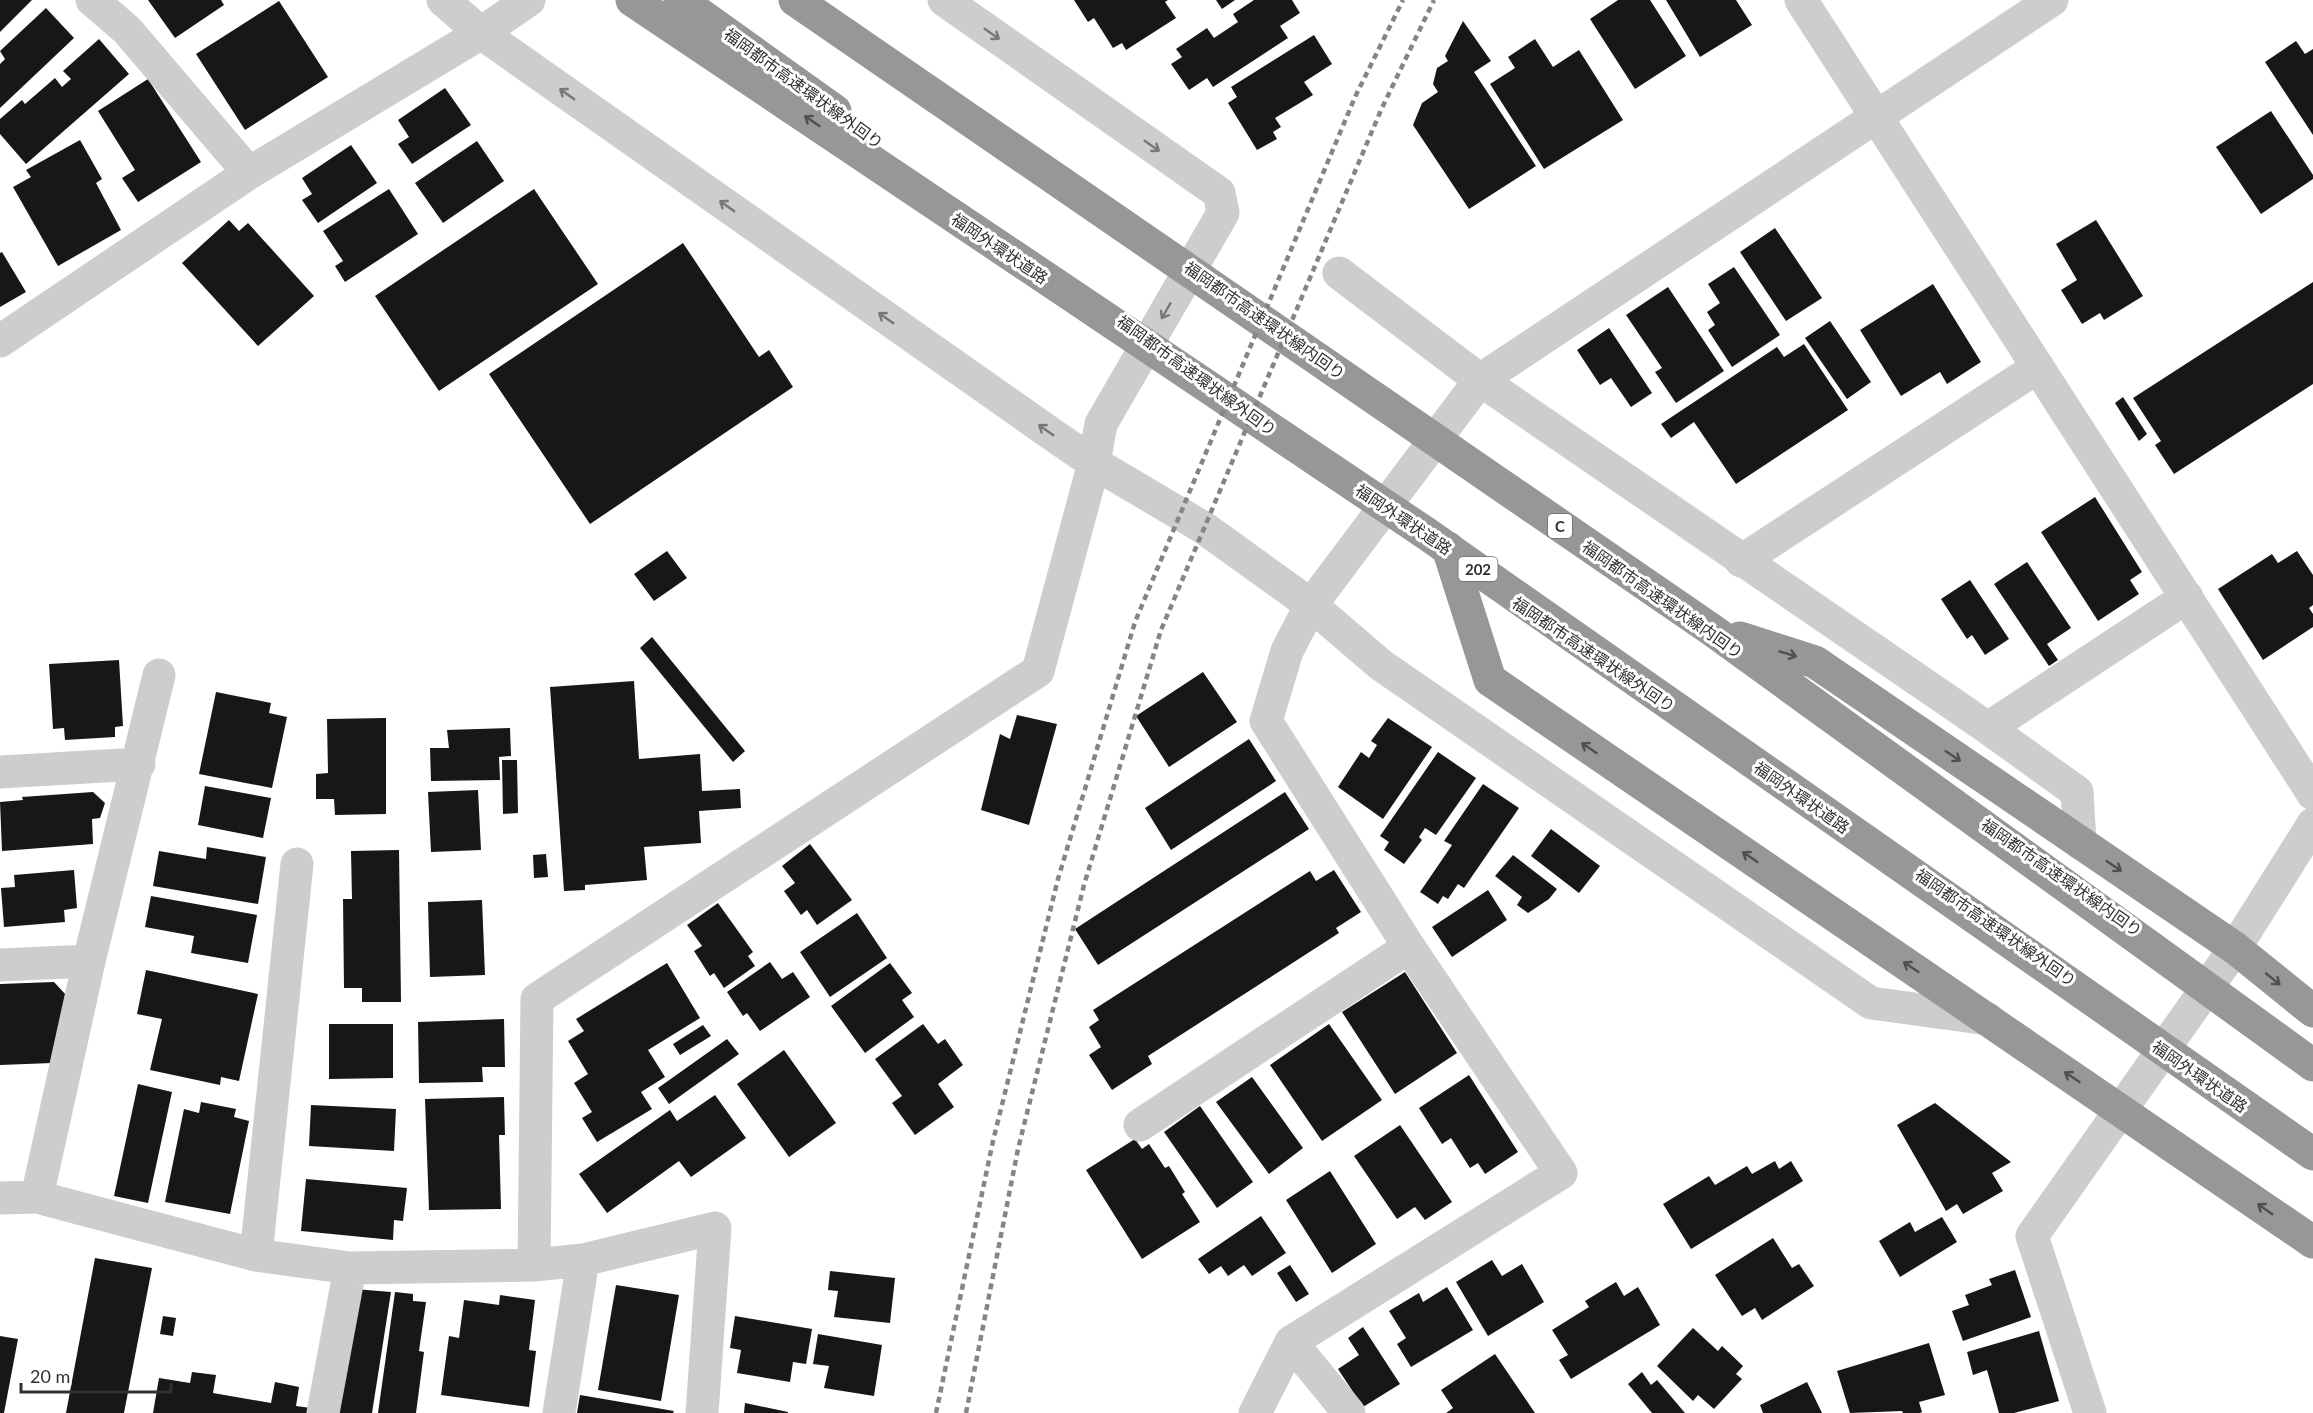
<svg xmlns="http://www.w3.org/2000/svg" width="2313" height="1413" font-family="Lato,'Noto Sans JP',sans-serif">
<style>
.building{fill:#171717}
.lines{fill:none;stroke-linecap:round;stroke-linejoin:round}
.minor{stroke:#cdcdcd;stroke-width:33}
.highway{stroke:#979797;stroke-width:33}
.rail{stroke:#858585;stroke-width:4.5;stroke-dasharray:6 4.5;stroke-linecap:butt}
.oneway{stroke:#777}
.oneway2{stroke:#4f4f4f}
.labels{text-anchor:middle;dominant-baseline:central;stroke-width:6;stroke-linejoin:round;paint-order:stroke}
.shield{fill:#fff;stroke:#6e6e6e;stroke-width:1.5}
.shield-label{font-size:15px;font-weight:bold;fill:#303030}
.street-label{font-size:16px;fill:#303030;stroke:#fff}
</style>
<rect width="100%" height="100%" fill="#fff"/>
<!-- building -->
<path class="building" d="M 0,0 L 32,0 L 0,32 Z
M 148,0 L 221,0 L 224,5 L 175,38 Z
M 1074,0 L 1168,0 L 1165,2 L 1176,18 L 1126,50 L 1122,43 L 1113,48 L 1094,18 L 1088,22 Z
M 1216,0 L 1235,0 L 1222,9 Z
M 1254,0 L 1292,0 L 1300,13 L 1280,26 L 1288,38 L 1213,87 L 1207,78 L 1189,90 L 1171,64 L 1182,57 L 1176,49 L 1207,28 L 1214,38 L 1238,22 L 1233,14 Z
M 1618,0 L 1650,0 L 1686,56 L 1635,89 L 1590,19 Z
M 1666,0 L 1736,0 L 1752,25 L 1700,57 Z
M 279,1 L 328,77 L 245,130 L 196,54 Z
M 46,8 L 74,38 L 0,108 L 0,64 L 5,59 L 0,51 Z
M 1463,21 L 1491,61 L 1474,72 L 1536,166 L 1469,209 L 1413,125 L 1422,103 L 1438,92 L 1433,84 L 1437,68 L 1448,61 L 1445,56 Z
M 1314,35 L 1332,64 L 1304,82 L 1313,95 L 1275,118 L 1281,127 L 1273,132 L 1277,139 L 1257,150 L 1228,103 L 1237,97 L 1231,87 Z
M 99,39 L 129,74 L 26,164 L 0,134 L 0,119 L 22,100 L 25,104 L 55,78 L 62,87 L 71,79 L 63,71 Z
M 1535,39 L 1553,67 L 1579,50 L 1623,120 L 1544,169 L 1490,84 L 1515,68 L 1508,57 Z
M 2296,41 L 2305,54 L 2313,49 L 2313,135 L 2265,62 Z
M 148,79 L 201,162 L 138,202 L 122,178 L 135,170 L 98,111 Z
M 445,88 L 471,125 L 412,164 L 398,144 L 409,137 L 398,120 Z
M 2271,111 L 2313,175 L 2313,179 L 2261,214 L 2216,147 Z
M 80,140 L 102,179 L 96,183 L 121,230 L 58,266 L 13,187 L 31,177 L 26,170 Z
M 477,141 L 504,181 L 443,223 L 415,183 Z
M 351,145 L 377,183 L 318,223 L 302,200 L 312,194 L 302,178 Z
M 389,189 L 418,234 L 345,282 L 335,266 L 343,261 L 323,231 Z
M 534,189 L 598,284 L 439,391 L 375,296 Z
M 229,220 L 239,231 L 248,223 L 314,296 L 258,346 L 182,263 Z
M 2096,220 L 2143,296 L 2104,320 L 2100,313 L 2082,324 L 2061,290 L 2077,280 L 2056,244 Z
M 1775,228 L 1822,298 L 1786,321 L 1740,252 Z
M 683,243 L 759,357 L 769,350 L 793,387 L 590,524 L 489,374 Z
M 2,252 L 26,292 L 0,307 L 0,253 Z
M 1734,267 L 1780,335 L 1732,367 L 1708,330 L 1715,325 L 1707,312 L 1720,303 L 1708,284 Z
M 2313,282 L 2313,384 L 2174,474 L 2155,445 L 2161,441 L 2133,398 Z
M 1933,284 L 1981,362 L 1947,384 L 1940,372 L 1901,396 L 1860,330 Z
M 1668,287 L 1724,371 L 1676,403 L 1655,372 L 1662,368 L 1626,315 Z
M 1830,321 L 1871,382 L 1847,399 L 1805,338 Z
M 1609,328 L 1652,393 L 1631,407 L 1611,378 L 1600,385 L 1577,350 Z
M 1804,344 L 1848,410 L 1736,484 L 1694,422 L 1671,438 L 1661,424 L 1777,347 L 1784,357 Z
M 2123,397 L 2147,434 L 2139,441 L 2115,403 Z
M 2095,497 L 2142,572 L 2130,580 L 2139,594 L 2098,621 L 2041,532 Z
M 667,551 L 687,578 L 654,601 L 634,574 Z
M 2297,551 L 2313,575 L 2313,605 L 2309,608 L 2313,614 L 2313,627 L 2263,660 L 2218,589 L 2272,554 L 2278,563 Z
M 2027,562 L 2071,628 L 2047,644 L 2058,660 L 2049,666 L 1994,584 Z
M 1970,580 L 2009,639 L 1985,655 L 1972,635 L 1967,639 L 1941,599 Z
M 652,637 L 745,751 L 733,762 L 640,648 Z
M 119,660 L 123,726 L 115,727 L 115,737 L 65,740 L 64,728 L 53,729 L 49,664 Z
M 1203,672 L 1237,722 L 1169,767 L 1136,716 Z
M 634,681 L 639,759 L 700,754 L 702,791 L 740,789 L 741,808 L 699,811 L 701,843 L 644,847 L 647,880 L 585,885 L 585,890 L 564,891 L 550,687 Z
M 216,692 L 271,703 L 269,713 L 287,717 L 272,788 L 199,774 Z
M 1017,715 L 1057,724 L 1029,825 L 981,810 L 1000,734 L 1010,739 Z
M 386,718 L 386,814 L 335,815 L 334,799 L 316,799 L 316,774 L 328,773 L 327,719 Z
M 1388,718 L 1432,747 L 1383,819 L 1338,787 L 1361,752 L 1369,758 L 1377,745 L 1371,741 Z
M 510,728 L 511,756 L 499,757 L 500,780 L 431,781 L 430,748 L 449,748 L 447,730 Z
M 1249,739 L 1276,781 L 1171,850 L 1145,808 Z
M 1438,752 L 1476,778 L 1436,835 L 1425,828 L 1419,837 L 1422,840 L 1404,864 L 1384,850 L 1389,842 L 1380,836 Z
M 502,760 L 517,760 L 518,813 L 503,814 Z
M 1483,784 L 1519,808 L 1464,888 L 1458,884 L 1448,899 L 1443,896 L 1438,904 L 1420,892 L 1452,845 L 1444,841 Z
M 205,786 L 271,798 L 263,838 L 198,825 Z
M 478,790 L 481,850 L 431,852 L 428,792 Z
M 93,792 L 105,803 L 100,818 L 92,819 L 93,844 L 2,851 L 0,802 L 23,800 L 22,797 Z
M 1285,792 L 1309,829 L 1098,965 L 1075,929 Z
M 1551,829 L 1600,866 L 1579,893 L 1531,856 Z
M 810,844 L 852,900 L 817,925 L 807,910 L 801,915 L 784,891 L 795,883 L 782,866 Z
M 207,847 L 266,857 L 258,904 L 153,886 L 159,851 L 206,859 Z
M 399,850 L 401,1002 L 362,1002 L 362,988 L 344,988 L 343,899 L 352,899 L 351,851 Z
M 546,854 L 548,877 L 534,878 L 533,855 Z
M 1513,855 L 1557,889 L 1549,899 L 1528,913 L 1517,905 L 1522,897 L 1495,876 Z
M 74,870 L 77,908 L 64,910 L 65,922 L 4,927 L 1,888 L 15,887 L 14,875 Z
M 1334,870 L 1361,912 L 1336,928 L 1339,933 L 1148,1056 L 1152,1064 L 1112,1090 L 1089,1055 L 1101,1047 L 1089,1027 L 1099,1020 L 1093,1010 L 1310,871 L 1316,881 Z
M 1488,890 L 1507,920 L 1452,957 L 1432,927 Z
M 151,896 L 257,915 L 248,963 L 191,953 L 194,936 L 145,927 Z
M 482,900 L 485,975 L 430,977 L 428,902 Z
M 718,903 L 753,952 L 748,956 L 755,966 L 724,988 L 714,973 L 710,976 L 694,951 L 702,946 L 687,925 Z
M 857,913 L 887,958 L 830,997 L 800,952 Z
M 770,962 L 782,979 L 793,972 L 810,997 L 760,1031 L 747,1013 L 743,1016 L 727,992 Z
M 667,963 L 700,1018 L 648,1050 L 665,1077 L 641,1092 L 652,1109 L 597,1142 L 582,1118 L 592,1112 L 574,1083 L 588,1074 L 568,1041 L 584,1031 L 576,1019 Z
M 890,963 L 912,993 L 902,1000 L 914,1017 L 865,1053 L 831,1006 Z
M 146,970 L 258,994 L 239,1081 L 221,1077 L 220,1085 L 150,1070 L 162,1019 L 137,1014 Z
M 1405,972 L 1457,1053 L 1395,1094 L 1342,1012 Z
M 54,982 L 67,996 L 52,1063 L 0,1065 L 0,984 Z
M 504,1019 L 505,1067 L 482,1067 L 483,1082 L 419,1083 L 418,1022 Z
M 329,1024 L 393,1024 L 393,1078 L 329,1079 Z
M 923,1024 L 938,1044 L 945,1039 L 963,1065 L 938,1084 L 954,1107 L 915,1135 L 892,1103 L 902,1096 L 875,1059 Z
M 1329,1024 L 1382,1100 L 1322,1141 L 1270,1065 Z
M 703,1025 L 711,1036 L 680,1055 L 673,1044 Z
M 727,1039 L 739,1054 L 669,1104 L 658,1088 Z
M 784,1050 L 836,1123 L 789,1157 L 737,1084 Z
M 1469,1075 L 1518,1152 L 1485,1174 L 1478,1163 L 1470,1168 L 1451,1138 L 1442,1144 L 1419,1108 Z
M 1252,1077 L 1303,1148 L 1269,1174 L 1216,1102 Z
M 138,1084 L 172,1092 L 148,1203 L 114,1196 Z
M 715,1095 L 746,1138 L 691,1177 L 679,1161 L 607,1213 L 579,1174 L 670,1110 L 677,1121 Z
M 504,1097 L 505,1135 L 499,1135 L 501,1209 L 429,1210 L 425,1099 Z
M 201,1102 L 236,1109 L 234,1117 L 249,1121 L 230,1214 L 165,1202 L 184,1109 L 199,1113 Z
M 1935,1103 L 2011,1162 L 1992,1173 L 2003,1191 L 1963,1214 L 1957,1204 L 1946,1211 L 1897,1125 Z
M 311,1105 L 396,1109 L 394,1151 L 309,1146 Z
M 1200,1106 L 1253,1182 L 1217,1208 L 1164,1132 Z
M 1400,1125 L 1452,1202 L 1425,1220 L 1415,1207 L 1397,1219 L 1354,1156 Z
M 1135,1139 L 1142,1149 L 1149,1144 L 1165,1168 L 1169,1166 L 1185,1192 L 1182,1194 L 1200,1222 L 1142,1259 L 1086,1170 Z
M 1775,1161 L 1779,1169 L 1791,1161 L 1803,1181 L 1691,1249 L 1663,1204 L 1709,1176 L 1715,1185 L 1747,1166 L 1752,1174 Z
M 1330,1171 L 1376,1244 L 1332,1273 L 1286,1200 Z
M 306,1179 L 407,1188 L 403,1221 L 394,1220 L 393,1240 L 301,1231 Z
M 1261,1216 L 1286,1253 L 1252,1276 L 1244,1265 L 1228,1276 L 1221,1266 L 1209,1274 L 1198,1259 Z
M 1942,1217 L 1957,1242 L 1900,1277 L 1879,1241 L 1910,1222 L 1915,1232 Z
M 1773,1238 L 1792,1268 L 1799,1264 L 1814,1286 L 1762,1320 L 1755,1308 L 1742,1316 L 1715,1275 Z
M 95,1258 L 152,1268 L 124,1413 L 66,1413 Z
M 1492,1260 L 1502,1276 L 1522,1264 L 1544,1302 L 1488,1336 L 1456,1282 Z
M 1290,1265 L 1309,1294 L 1296,1302 L 1277,1273 Z
M 2015,1270 L 2031,1317 L 1963,1341 L 1952,1311 L 1969,1305 L 1965,1295 L 1992,1285 L 1989,1279 Z
M 830,1271 L 895,1278 L 890,1323 L 834,1317 L 838,1291 L 828,1290 Z
M 1616,1282 L 1624,1296 L 1638,1287 L 1660,1325 L 1571,1379 L 1559,1360 L 1568,1355 L 1552,1330 L 1589,1307 L 1585,1301 Z
M 616,1285 L 679,1295 L 661,1401 L 598,1390 Z
M 1447,1287 L 1473,1330 L 1411,1367 L 1397,1344 L 1406,1338 L 1389,1311 L 1419,1293 L 1423,1302 Z
M 355,1289 L 391,1292 L 372,1413 L 333,1413 Z
M 395,1292 L 413,1294 L 413,1301 L 426,1302 L 419,1351 L 424,1352 L 416,1413 L 378,1413 Z
M 500,1295 L 535,1300 L 529,1350 L 536,1351 L 529,1407 L 441,1395 L 449,1336 L 459,1338 L 464,1300 L 499,1305 Z
M 163,1316 L 176,1318 L 173,1336 L 160,1334 Z
M 735,1316 L 812,1329 L 806,1364 L 793,1362 L 790,1382 L 737,1373 L 741,1350 L 730,1348 Z
M 1363,1327 L 1400,1384 L 1363,1407 L 1338,1369 L 1359,1355 L 1348,1338 Z
M 1693,1328 L 1718,1351 L 1722,1346 L 1743,1366 L 1736,1374 L 1742,1379 L 1714,1409 L 1698,1395 L 1693,1401 L 1657,1366 Z
M 2039,1331 L 2059,1401 L 2014,1413 L 1999,1413 L 1987,1370 L 1973,1375 L 1967,1352 Z
M 818,1334 L 882,1345 L 874,1396 L 824,1388 L 829,1366 L 813,1364 Z
M 0,1336 L 18,1339 L 4,1413 L 0,1413 Z
M 1929,1343 L 1945,1395 L 1919,1402 L 1922,1412 L 1920,1413 L 1903,1413 L 1902,1411 L 1850,1413 L 1837,1371 Z
M 1495,1354 L 1535,1413 L 1446,1413 L 1453,1408 L 1441,1390 Z
M 192,1372 L 216,1375 L 213,1393 L 271,1403 L 275,1382 L 299,1387 L 296,1406 L 311,1408 L 310,1413 L 153,1413 L 159,1378 L 190,1383 Z
M 1642,1372 L 1651,1385 L 1657,1380 L 1685,1413 L 1652,1413 L 1628,1384 Z
M 1807,1382 L 1822,1413 L 1763,1413 L 1760,1405 Z
M 580,1395 L 674,1411 L 673,1413 L 577,1413 Z
M 745,1403 L 788,1412 L 788,1413 L 744,1413 Z"/>
<g class="lines">
<!-- minor -->
<path class="minor" d="M 92,0 L 127,30 L 249,173
M 443,0 L 481,33 L 1053,435 L 1094,463 L 1204,528 L 1311,605 L 1381,665 L 1871,1003 L 1988,1019
M 1801,0 L 2313,794
M 1339,273 L 1480,380 L 1988,728 L 2077,792 L 2080,843
M 0,341 L 249,173 L 481,33 L 529,0
M 1741,561 L 2038,367
M 159,675 L 89,961 L 37,1197 L 256,1255 L 350,1268 L 534,1265 L 583,1260 L 715,1228 L 702,1413
M 1988,728 L 2187,597
M 0,772 L 139,764
M 0,965 L 89,961
M 1140,1125 L 1409,947
M 0,1198 L 37,1197
M 256,1255 L 297,864
M 534,1265 L 537,999 L 1038,671 L 1094,463 L 1101,424 L 1223,213 L 1219,193 L 944,0
M 1291,1342 L 1349,1413
M 323,1413 L 350,1268
M 559,1413 L 583,1260
M 1255,1413 L 1291,1342 L 1561,1173 L 1409,947 L 1266,721 L 1287,651 L 1311,605 L 1480,380 L 2052,0
M 2090,1413 L 2032,1236 L 2235,948 L 2313,824"/>
<!-- highway -->
<path class="highway" d="M 632,0 L 1427,534 L 2313,1154
M 680,0 L 835,111
M 795,0 L 1712,630 L 2313,1065
M 1448,548 L 1490,680 L 2313,1242
M 1740,638 L 1815,662 L 2235,948 L 2313,1011"/>
<!-- rail -->
<path class="rail" d="M 936,1413 L 993,1141 L 1058,879 L 1135,622 L 1355,97 L 1403,0
M 966,1413 L 1018,1149 L 1084,885 L 1161,630 L 1381,110 L 1434,0"/>
</g>
<!-- one-way arrows -->
<defs><path id="oneway-shaft" d="M-6 0H5M1.5-3L5.5 0L1.5 3" fill="none" stroke-width="1.6" stroke-linecap="round" stroke-linejoin="round" transform="scale(1.5)"/></defs>
<g class="oneway">
<use href="#oneway-shaft" transform="translate(992 34) rotate(35)"/>
<use href="#oneway-shaft" transform="translate(567 94) rotate(-145)"/>
<use href="#oneway-shaft" transform="translate(1152 146) rotate(35)"/>
<use href="#oneway-shaft" transform="translate(727 206) rotate(-145)"/>
<use href="#oneway-shaft" transform="translate(1166 311) rotate(120)"/>
<use href="#oneway-shaft" transform="translate(886 318) rotate(-145)"/>
<use href="#oneway-shaft" transform="translate(1046 430) rotate(-145)"/>
</g>
<g class="oneway2">
<use href="#oneway-shaft" transform="translate(812 121) rotate(-146)"/>
<use href="#oneway-shaft" transform="translate(1788 654) rotate(17)"/>
<use href="#oneway-shaft" transform="translate(1589 748) rotate(-146)"/>
<use href="#oneway-shaft" transform="translate(1953 756) rotate(34)"/>
<use href="#oneway-shaft" transform="translate(1750 857) rotate(-146)"/>
<use href="#oneway-shaft" transform="translate(2114 866) rotate(34)"/>
<use href="#oneway-shaft" transform="translate(1911 967) rotate(-146)"/>
<use href="#oneway-shaft" transform="translate(2273 979) rotate(39)"/>
<use href="#oneway-shaft" transform="translate(2072 1077) rotate(-146)"/>
<use href="#oneway-shaft" transform="translate(2265 1209) rotate(-145)"/>
</g>
<g class="labels">
<!-- shield labels -->
<g class="shield">
<rect x="1548" y="514" width="24" height="24" rx="4.5"/>
<rect x="1458.5" y="557" width="39" height="24" rx="4.5"/>
</g>
<g class="shield-label">
<text x="1560" y="526">C</text>
<text x="1478" y="569">202</text>
</g>
<!-- street labels -->
<g class="street-label">
<text transform="translate(804 88) rotate(36)">福岡都市高速環状線外回り</text>
<text transform="translate(1000 248) rotate(34)">福岡外環状道路</text>
<text transform="translate(1265 320) rotate(35)">福岡都市高速環状線内回り</text>
<text transform="translate(1197 375) rotate(36)">福岡都市高速環状線外回り</text>
<text transform="translate(1404 519) rotate(34)">福岡外環状道路</text>
<text transform="translate(1663 599) rotate(35)">福岡都市高速環状線内回り</text>
<text transform="translate(1594 654) rotate(34)">福岡都市高速環状線外回り</text>
<text transform="translate(1802 797) rotate(35)">福岡外環状道路</text>
<text transform="translate(2062 877) rotate(35)">福岡都市高速環状線内回り</text>
<text transform="translate(1996 927) rotate(35)">福岡都市高速環状線外回り</text>
<text transform="translate(2200 1076) rotate(35)">福岡外環状道路</text>
</g>
</g>
<!-- scale -->
<path d="M21 1383v9h150v-9" fill="none" stroke="#303030" stroke-width="3"/>
<text x="30" y="1383" font-size="18" fill="#303030" stroke="#ffffff" stroke-width="4.5" paint-order="stroke">20 m</text>
</svg>
